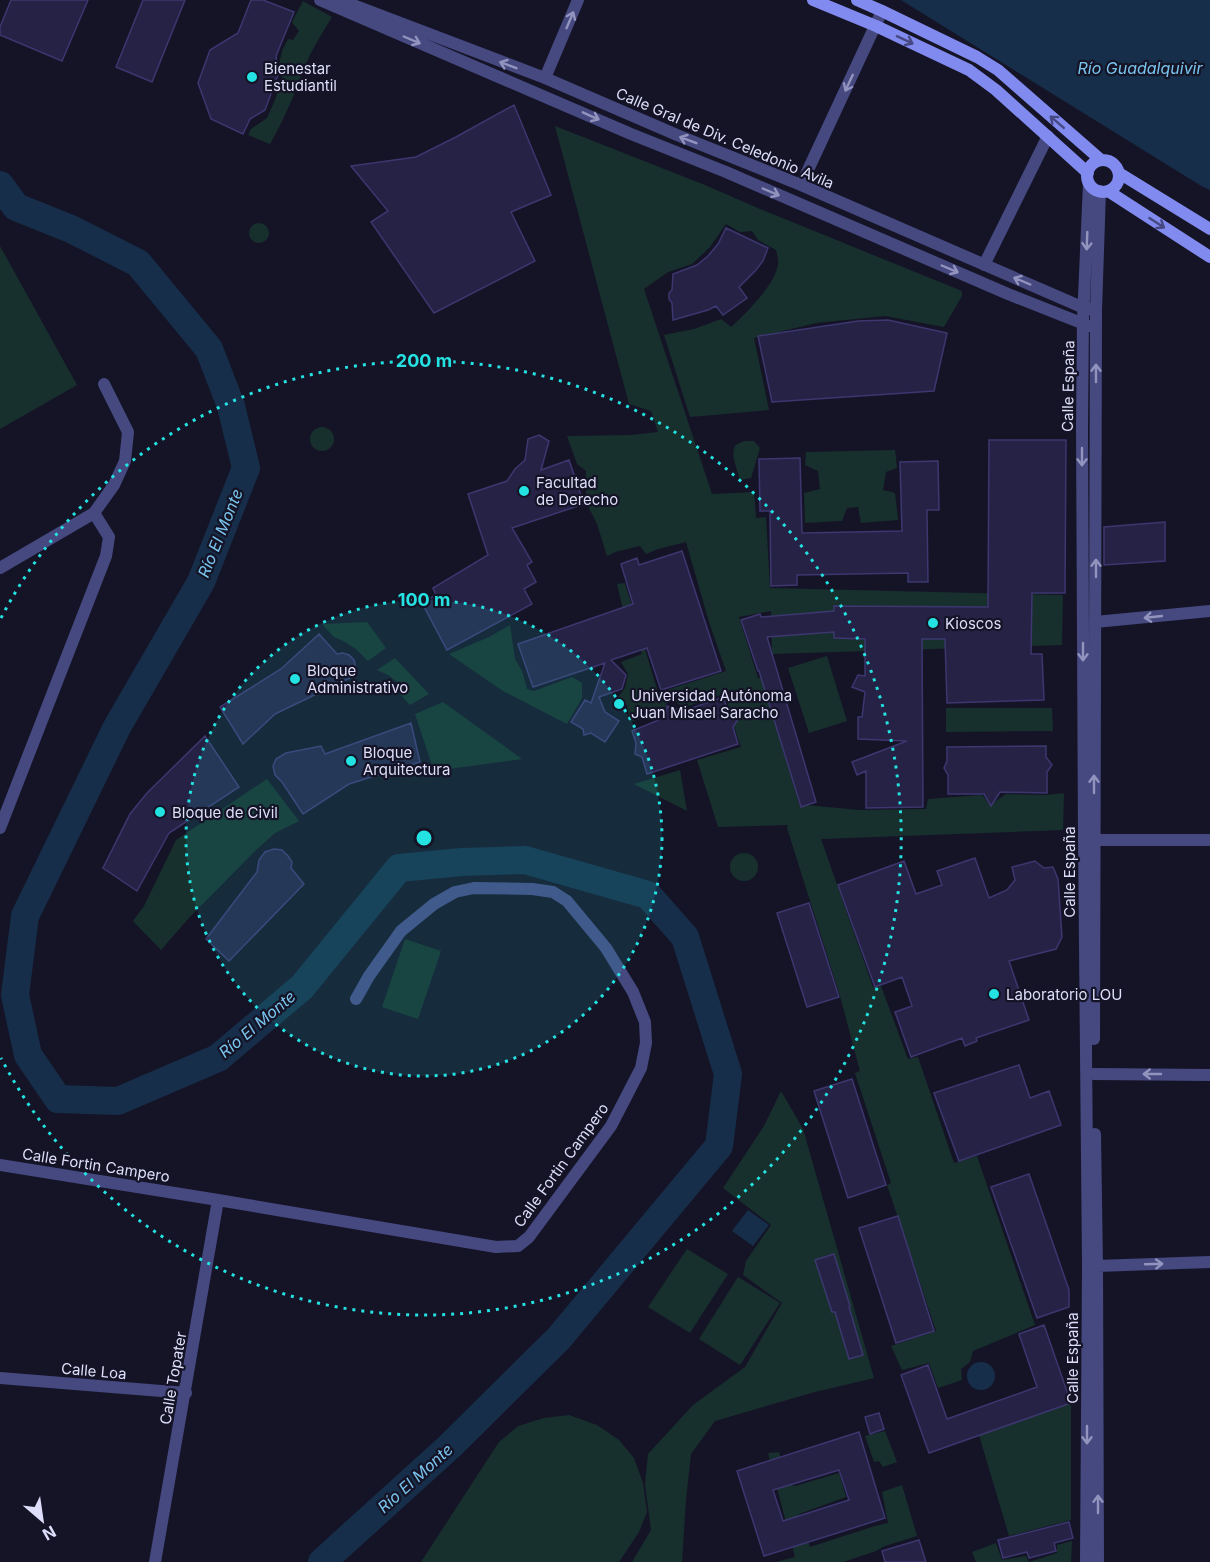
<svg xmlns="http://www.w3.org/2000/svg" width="1210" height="1562" font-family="Inter,sans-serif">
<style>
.green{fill:#17302d}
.water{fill:#162e49}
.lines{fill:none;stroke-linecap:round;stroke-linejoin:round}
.river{stroke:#162e49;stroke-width:28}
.building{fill:#262246;stroke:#3c376f;stroke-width:1.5;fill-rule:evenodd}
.street{stroke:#454980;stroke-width:12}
.secondary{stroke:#818aee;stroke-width:12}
.oneway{stroke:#9294be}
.oneway2{stroke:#464981}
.ring{fill:none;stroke:#23e2e1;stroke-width:3;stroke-dasharray:3 6}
.poi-dot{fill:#23e2e1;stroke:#151427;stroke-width:2}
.labels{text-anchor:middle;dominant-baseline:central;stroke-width:4.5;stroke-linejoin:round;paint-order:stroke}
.poi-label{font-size:15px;fill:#dedefb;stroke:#151427;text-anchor:start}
.street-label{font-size:15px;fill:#dedefb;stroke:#151427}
.water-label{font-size:16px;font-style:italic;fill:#79c4ed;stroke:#151427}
.centre{fill:#23e2e1;stroke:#151427;stroke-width:3}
.ring-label{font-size:18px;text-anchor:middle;font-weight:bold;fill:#23e2e1;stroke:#151427;stroke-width:4.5;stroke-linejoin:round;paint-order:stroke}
</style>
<rect width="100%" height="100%" fill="#151427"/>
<!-- green -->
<path class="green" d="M 303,1 L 332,17 C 323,32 313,47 307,62 C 296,90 285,118 270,144 L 248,135 L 251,129 L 267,118 L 275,100 L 282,78 L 279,65 L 282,51 L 288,39 L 293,40 L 299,31 L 292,22 Z
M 555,126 L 705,185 L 760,209 L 962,291 L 962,296 L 944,327 L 885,316 L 816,323 L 754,338 L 769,410 L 690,417 L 664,335 L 694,329 L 721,319 L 731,327 C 745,314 776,284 778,264 C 779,260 777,254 776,250 L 758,240 L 752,231 L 740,232 L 726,224 L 710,247 L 692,264 L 668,272 L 644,289 L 712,494 L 754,492 L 756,518 L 766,517 L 770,588 L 1063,595 L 1062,645 L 772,654 L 771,611 L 739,617 L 758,678 L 761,678 L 800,807 L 806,805 L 859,810 L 926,809 L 928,799 L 982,795 L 990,805 L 1006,794 L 1046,795 L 1064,793 L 1063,830 L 821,839 L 873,987 L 881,986 L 908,1059 L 918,1057 L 954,1163 L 977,1156 L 1035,1325 L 973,1351 L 970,1362 L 961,1369 L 962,1380 L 938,1388 L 929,1363 L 902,1370 L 891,1346 L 936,1331 L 887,1185 L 891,1183 L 855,1073 L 860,1071 L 840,996 L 787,828 L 788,826 L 787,825 L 718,827 L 697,760 L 741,747 L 734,726 L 738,719 L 730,710 L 724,694 L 683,708 L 675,701 L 667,703 L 662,713 L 630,722 L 627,705 L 615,701 L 625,688 L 628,674 L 621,662 L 642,654 L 637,636 L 625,618 L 617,584 L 625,583 L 657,689 L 655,694 L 726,671 L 709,622 L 686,542 L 658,549 L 646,554 L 640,546 L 615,552 L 607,556 L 597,524 L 586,502 L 586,471 L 577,464 L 567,436 L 631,435 L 658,432 L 651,411 L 629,404 Z
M249 233a10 10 0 1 1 20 0a10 10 0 1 1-20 0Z
M 0,246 L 77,385 L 0,429 Z
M310 439a12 12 0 1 1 24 0a12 12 0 1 1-24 0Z
M 745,441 L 754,441 L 760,448 L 751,478 L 740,480 C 738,471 729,453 736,445 C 738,443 743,442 745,441 Z
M 895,450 L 897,468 L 886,472 L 883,490 L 895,493 L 898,520 L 861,523 L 858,507 L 847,508 L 842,521 L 805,523 L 804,493 L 820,489 L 818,471 L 805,465 L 806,452 Z
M 367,622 L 386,648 L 368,661 L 356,649 L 345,642 L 334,637 L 322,624 Z
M 510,625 L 515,659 L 522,671 L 527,689 L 534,691 L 572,677 L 582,683 L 582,698 L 567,724 L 503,691 L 449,654 L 489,637 Z
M 827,656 L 847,721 L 809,733 L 788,668 Z
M 395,658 L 429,694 L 410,705 L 397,691 L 400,684 L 388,675 L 377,670 Z
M 443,702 L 522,759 L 434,771 L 415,714 Z
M 946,708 L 1052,708 L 1053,731 L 946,732 Z
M 680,770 L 687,811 L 634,784 Z
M 267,779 L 299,821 L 275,833 L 254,852 L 188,919 L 161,950 L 133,921 L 144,906 L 176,840 Z
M730 867a14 14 0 1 1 28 0a14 14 0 1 1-28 0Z
M 405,939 L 441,951 L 418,1019 L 382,1007 Z
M 781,1091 L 803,1129 L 874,1378 L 811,1393 L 715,1421 L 691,1454 L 686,1499 L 682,1562 L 632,1562 L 651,1530 L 645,1484 L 648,1454 L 693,1405 L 745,1367 L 782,1303 L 743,1275 L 746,1261 L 771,1225 L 723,1188 L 764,1126 Z
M 687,1249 L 728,1274 L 690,1333 L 648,1307 Z
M 738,1277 L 780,1303 L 740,1365 L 699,1339 Z
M 1071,1403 L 1071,1520 L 1009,1536 L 979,1435 Z
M 569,1415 L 597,1425 L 619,1440 L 634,1458 L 643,1483 L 647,1512 L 639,1532 L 619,1562 L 421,1562 L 499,1442 L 518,1426 L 544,1418 Z
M 885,1431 L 897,1462 L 883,1467 L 879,1461 L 874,1462 L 865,1436 Z
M 779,1452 L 788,1484 L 795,1486 L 839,1473 L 846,1497 L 799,1514 L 810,1547 L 875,1526 L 888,1523 L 882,1492 L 902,1485 L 917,1536 L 885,1546 L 876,1551 L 843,1562 L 776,1562 L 795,1557 L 768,1453 Z
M 1072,1541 L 1071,1562 L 976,1562 L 972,1552 L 996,1543 L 1002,1560 L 1026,1556 L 1029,1562 L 1057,1553 L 1057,1545 Z"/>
<!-- water -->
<path class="water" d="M 901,0 L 1210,0 L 1210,190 L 1203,187 Z
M 748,1210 L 769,1225 L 753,1246 L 732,1231 Z
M967 1376a14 14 0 1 1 28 0a14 14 0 1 1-28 0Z"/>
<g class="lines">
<!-- river -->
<path class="river" d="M 0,185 L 16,207 L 71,229 L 138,263 L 209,349 L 231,406 L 246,468 L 201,582 L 117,727 L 25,916 L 15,995 L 28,1055 L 58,1099 L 118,1101 L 218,1058 L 302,987 L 399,868 L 462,862 L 525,860 L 648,895 L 685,937 L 728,1074 L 719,1146 L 559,1338 L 450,1446 L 322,1562"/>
</g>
<!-- building -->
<path class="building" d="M 11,0 L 88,0 L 62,61 L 0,35 L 0,27 Z
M 143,0 L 185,0 L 152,82 L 116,67 Z
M 251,0 L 263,0 L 294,12 L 276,56 L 278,75 L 265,110 L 250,119 L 243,134 L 211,119 L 198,83 L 210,50 L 238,33 Z
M 514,105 L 551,195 L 511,212 L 535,261 L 434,313 L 371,222 L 388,211 L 351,166 L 416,157 L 456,137 Z
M 726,228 L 768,248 L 763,261 L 756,270 L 739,287 L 747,298 L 723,315 L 716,306 L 708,310 L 673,320 L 672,303 L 669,299 L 669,293 L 672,290 L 673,274 L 697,265 L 708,256 L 718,244 Z
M 888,320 L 947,333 L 934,391 L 772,402 L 758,336 L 858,321 Z
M 539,435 L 549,441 L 541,470 L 569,460 L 584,504 L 512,528 L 532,562 L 527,565 L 536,582 L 524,589 L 532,604 L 447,650 L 422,603 L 436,595 L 433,588 L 488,555 L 468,494 L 507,481 L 515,469 L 525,460 L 528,439 Z
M 989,440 L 1066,440 L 1065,593 L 1032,593 L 1031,654 L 1042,654 L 1044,700 L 947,703 L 945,639 L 922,639 L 923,807 L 866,808 L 866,771 L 857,775 L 852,762 L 907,741 L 858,739 L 858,717 L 862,717 L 865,692 L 852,687 L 858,675 L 865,676 L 865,639 L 834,638 L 834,632 L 767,637 L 816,802 L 801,807 L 759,671 L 758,671 L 741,620 L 760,614 L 761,617 L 834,611 L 834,606 L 988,607 Z
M 800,458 L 802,533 L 902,531 L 900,462 L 938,461 L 939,510 L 927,510 L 928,582 L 908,582 L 908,573 L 797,575 L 797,585 L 771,586 L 770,511 L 760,511 L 759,459 Z
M 1165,522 L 1165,561 L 1104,565 L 1104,527 Z
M 682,551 L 721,671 L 661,690 L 647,648 L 611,660 L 626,675 L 622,689 L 599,697 L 605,712 L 619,721 L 605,742 L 591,733 L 584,735 L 583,729 L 571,722 L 585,700 L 591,703 L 605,663 L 533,687 L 518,644 L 633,604 L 621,564 L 637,558 L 639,565 Z
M 319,634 L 337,654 L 343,653 L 349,655 L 354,660 L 356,669 L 352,677 L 275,714 L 243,744 L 220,707 L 281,669 Z
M 723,697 L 730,716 L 737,721 L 733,727 L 738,744 L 647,774 L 642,757 L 635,754 L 636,743 L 632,731 L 666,717 L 667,706 L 677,709 L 681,712 Z
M 411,723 L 420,762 L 349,784 L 303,814 L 282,782 L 275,775 L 273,766 L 276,759 L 286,753 L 321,746 L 325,754 Z
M 205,736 L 239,787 L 169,833 L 137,891 L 103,868 L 130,814 L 147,793 Z
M 1046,746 L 1046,757 L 1052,765 L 1047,772 L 1047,793 L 1000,792 L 991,806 L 984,794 L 948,794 L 948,775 L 944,768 L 947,761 L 947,747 Z
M 274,849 L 282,850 L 288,856 L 292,862 L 291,868 L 304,884 L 229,961 L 206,939 L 257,872 L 259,860 L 265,852 Z
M 975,858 L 989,898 L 1007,890 L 1015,880 L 1012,867 L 1035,861 L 1044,868 L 1053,867 L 1058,879 L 1062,937 L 1056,949 L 1009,961 L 1029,1020 L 976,1038 L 977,1041 L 965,1046 L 962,1038 L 911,1057 L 895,1012 L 912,1006 L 902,977 L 875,987 L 838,885 L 904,861 L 916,894 L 942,885 L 937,871 Z
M 809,903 L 839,997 L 807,1007 L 777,913 Z
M 1019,1065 L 1030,1098 L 1049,1091 L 1061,1125 L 959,1161 L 934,1093 Z
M 852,1079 L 886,1185 L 848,1198 L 814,1091 Z
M 1029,1174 L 1069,1290 L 1069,1307 L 1037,1318 L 991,1187 Z
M 898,1216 L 934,1331 L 896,1343 L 859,1228 Z
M 834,1254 L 850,1306 L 849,1307 L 863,1355 L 849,1359 L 835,1312 L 832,1312 L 815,1260 Z
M 1044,1325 L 1071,1403 L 929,1453 L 901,1375 L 928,1365 L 947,1419 L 1037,1387 L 1019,1334 Z
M 879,1413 L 884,1429 L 870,1434 L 865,1417 Z
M 859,1432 L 885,1518 L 764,1556 L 737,1471 ZM 839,1470 L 849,1500 L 783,1521 L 773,1490 Z
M 1069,1522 L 1073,1538 L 1054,1543 L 1056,1551 L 1029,1558 L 1027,1552 L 1003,1558 L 998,1540 Z
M 919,1540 L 926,1562 L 885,1562 L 882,1551 Z"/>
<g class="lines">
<!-- street -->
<path class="street" d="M 320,0 L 631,134 L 726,172 L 1008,294 L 1089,326
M 340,0 L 545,78 L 677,135 L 801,185 L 1084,308 L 1089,309
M 545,78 L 578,0
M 801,185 L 882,11
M 984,265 L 1048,136
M 0,568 L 94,513
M 1095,622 L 1210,611
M 0,828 L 106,556 L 109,537 L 94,513 L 114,485 L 125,461 L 128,432 L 104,384
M 1088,840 L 1210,840
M 1094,1039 L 1096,310 L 1100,191
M 1094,1074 L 1210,1075
M 1095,1134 L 1097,1266 L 1098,1562
M 0,1165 L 218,1200 L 496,1247 L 518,1246 L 529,1237 L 611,1126 L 641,1068 L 646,1043 L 645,1022 L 633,992 L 606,948 L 567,901 L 553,892 L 532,889 L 474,888 L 455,892 L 434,904 L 401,931 L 369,976 L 356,999
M 1097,1266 L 1210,1262
M 0,1378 L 186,1393
M 155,1562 L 218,1200
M 1086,1562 L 1088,1266 L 1084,839 L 1082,428 L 1083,320 L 1089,183"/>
<!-- secondary -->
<path class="secondary" d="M 813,0 L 876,26 L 969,70 L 996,90 L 1088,173
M 857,0 L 882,11 L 977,57 L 998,70 L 1101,160
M1087 176a16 16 0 1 1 32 0a16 16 0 1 1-32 0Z
M 1119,173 L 1210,229
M 1108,191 L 1210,257"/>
</g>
<!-- one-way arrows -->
<defs><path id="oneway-shaft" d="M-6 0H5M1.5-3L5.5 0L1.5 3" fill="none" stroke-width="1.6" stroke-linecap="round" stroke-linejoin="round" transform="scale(1.5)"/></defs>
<g class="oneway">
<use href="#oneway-shaft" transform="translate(570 20) rotate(-67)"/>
<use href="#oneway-shaft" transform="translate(412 40) rotate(23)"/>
<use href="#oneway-shaft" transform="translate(508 65) rotate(-159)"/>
<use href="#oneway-shaft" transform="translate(849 83) rotate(115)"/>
<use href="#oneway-shaft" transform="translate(591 116) rotate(24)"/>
<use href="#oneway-shaft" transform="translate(688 140) rotate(-159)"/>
<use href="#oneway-shaft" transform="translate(771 192) rotate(23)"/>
<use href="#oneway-shaft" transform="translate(1087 241) rotate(92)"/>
<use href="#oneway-shaft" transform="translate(950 269) rotate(23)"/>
<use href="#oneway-shaft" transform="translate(1022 281) rotate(-157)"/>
<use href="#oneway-shaft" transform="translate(1096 373) rotate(-90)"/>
<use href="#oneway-shaft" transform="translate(1082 457) rotate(90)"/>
<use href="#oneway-shaft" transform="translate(1096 568) rotate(-90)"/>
<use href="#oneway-shaft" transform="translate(1153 617) rotate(174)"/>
<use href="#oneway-shaft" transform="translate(1083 652) rotate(90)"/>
<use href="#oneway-shaft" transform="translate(1094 784) rotate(-90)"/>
<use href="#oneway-shaft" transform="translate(1152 1074) rotate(-180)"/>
<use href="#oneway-shaft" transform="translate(1154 1264) rotate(-2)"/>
<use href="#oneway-shaft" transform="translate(1087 1435) rotate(90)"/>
<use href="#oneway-shaft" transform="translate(1098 1504) rotate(-90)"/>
</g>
<g class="oneway2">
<use href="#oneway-shaft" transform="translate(905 40) rotate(25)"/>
<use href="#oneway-shaft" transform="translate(1057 122) rotate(-139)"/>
<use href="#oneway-shaft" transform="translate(1157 223) rotate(33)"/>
</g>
<!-- distance rings -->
<circle cx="424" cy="838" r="238" fill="#23e2e1" fill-opacity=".12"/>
<g class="ring">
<circle cx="424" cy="838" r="238"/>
<path d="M1 618A477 477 0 1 1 1 1058"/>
</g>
<!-- markers -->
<g class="poi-dot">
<circle cx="252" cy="77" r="6"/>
<circle cx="524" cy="491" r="6"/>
<circle cx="933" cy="623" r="6"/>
<circle cx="295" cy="679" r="6"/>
<circle cx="619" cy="704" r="6"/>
<circle cx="351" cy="761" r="6"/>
<circle cx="160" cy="812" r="6"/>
<circle cx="994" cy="994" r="6"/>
</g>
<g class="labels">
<!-- poi labels -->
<g class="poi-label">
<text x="264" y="68">Bienestar<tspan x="264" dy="17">Estudiantil</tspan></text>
<text x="536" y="482">Facultad<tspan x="536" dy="17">de Derecho</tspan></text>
<text x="945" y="623">Kioscos</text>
<text x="307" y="670">Bloque<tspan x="307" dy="17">Administrativo</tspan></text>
<text x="631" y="695">Universidad Autónoma<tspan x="631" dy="17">Juan Misael Saracho</tspan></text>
<text x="363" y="752">Bloque<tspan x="363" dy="17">Arquitectura</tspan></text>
<text x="172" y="812">Bloque de Civil</text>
<text x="1006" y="994">Laboratorio LOU</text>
</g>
<!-- street labels -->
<g class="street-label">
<text transform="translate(725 138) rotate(23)">Calle Gral de Div. Celedonio Avila</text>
<text transform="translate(1068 386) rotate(-89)">Calle España</text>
<text transform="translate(1069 872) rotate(-90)">Calle España</text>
<text transform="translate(96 1165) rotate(9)">Calle Fortin Campero</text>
<text transform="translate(561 1165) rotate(-54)">Calle Fortin Campero</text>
<text transform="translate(1072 1358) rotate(-90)">Calle España</text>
<text transform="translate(94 1371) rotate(5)">Calle Loa</text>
<text transform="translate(173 1378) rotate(-80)">Calle Topater</text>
</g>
<!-- water labels -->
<g class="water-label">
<text x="1140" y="68">Río Guadalquivir</text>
<text transform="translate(220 533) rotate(-68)">Río El Monte</text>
<text transform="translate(257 1024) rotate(-40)">Río El Monte</text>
<text transform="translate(415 1478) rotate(-42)">Río El Monte</text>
</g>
</g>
<circle cx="424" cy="838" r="9" class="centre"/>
<g class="ring-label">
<text x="424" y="367">200 m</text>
<text x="424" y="606">100 m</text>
</g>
<!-- north arrow -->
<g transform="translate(42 1520) rotate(151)" stroke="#151427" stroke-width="4.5" paint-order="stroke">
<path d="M0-4.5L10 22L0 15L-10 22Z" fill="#dedefb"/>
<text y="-9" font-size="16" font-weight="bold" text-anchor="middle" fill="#dedefb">N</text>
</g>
</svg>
